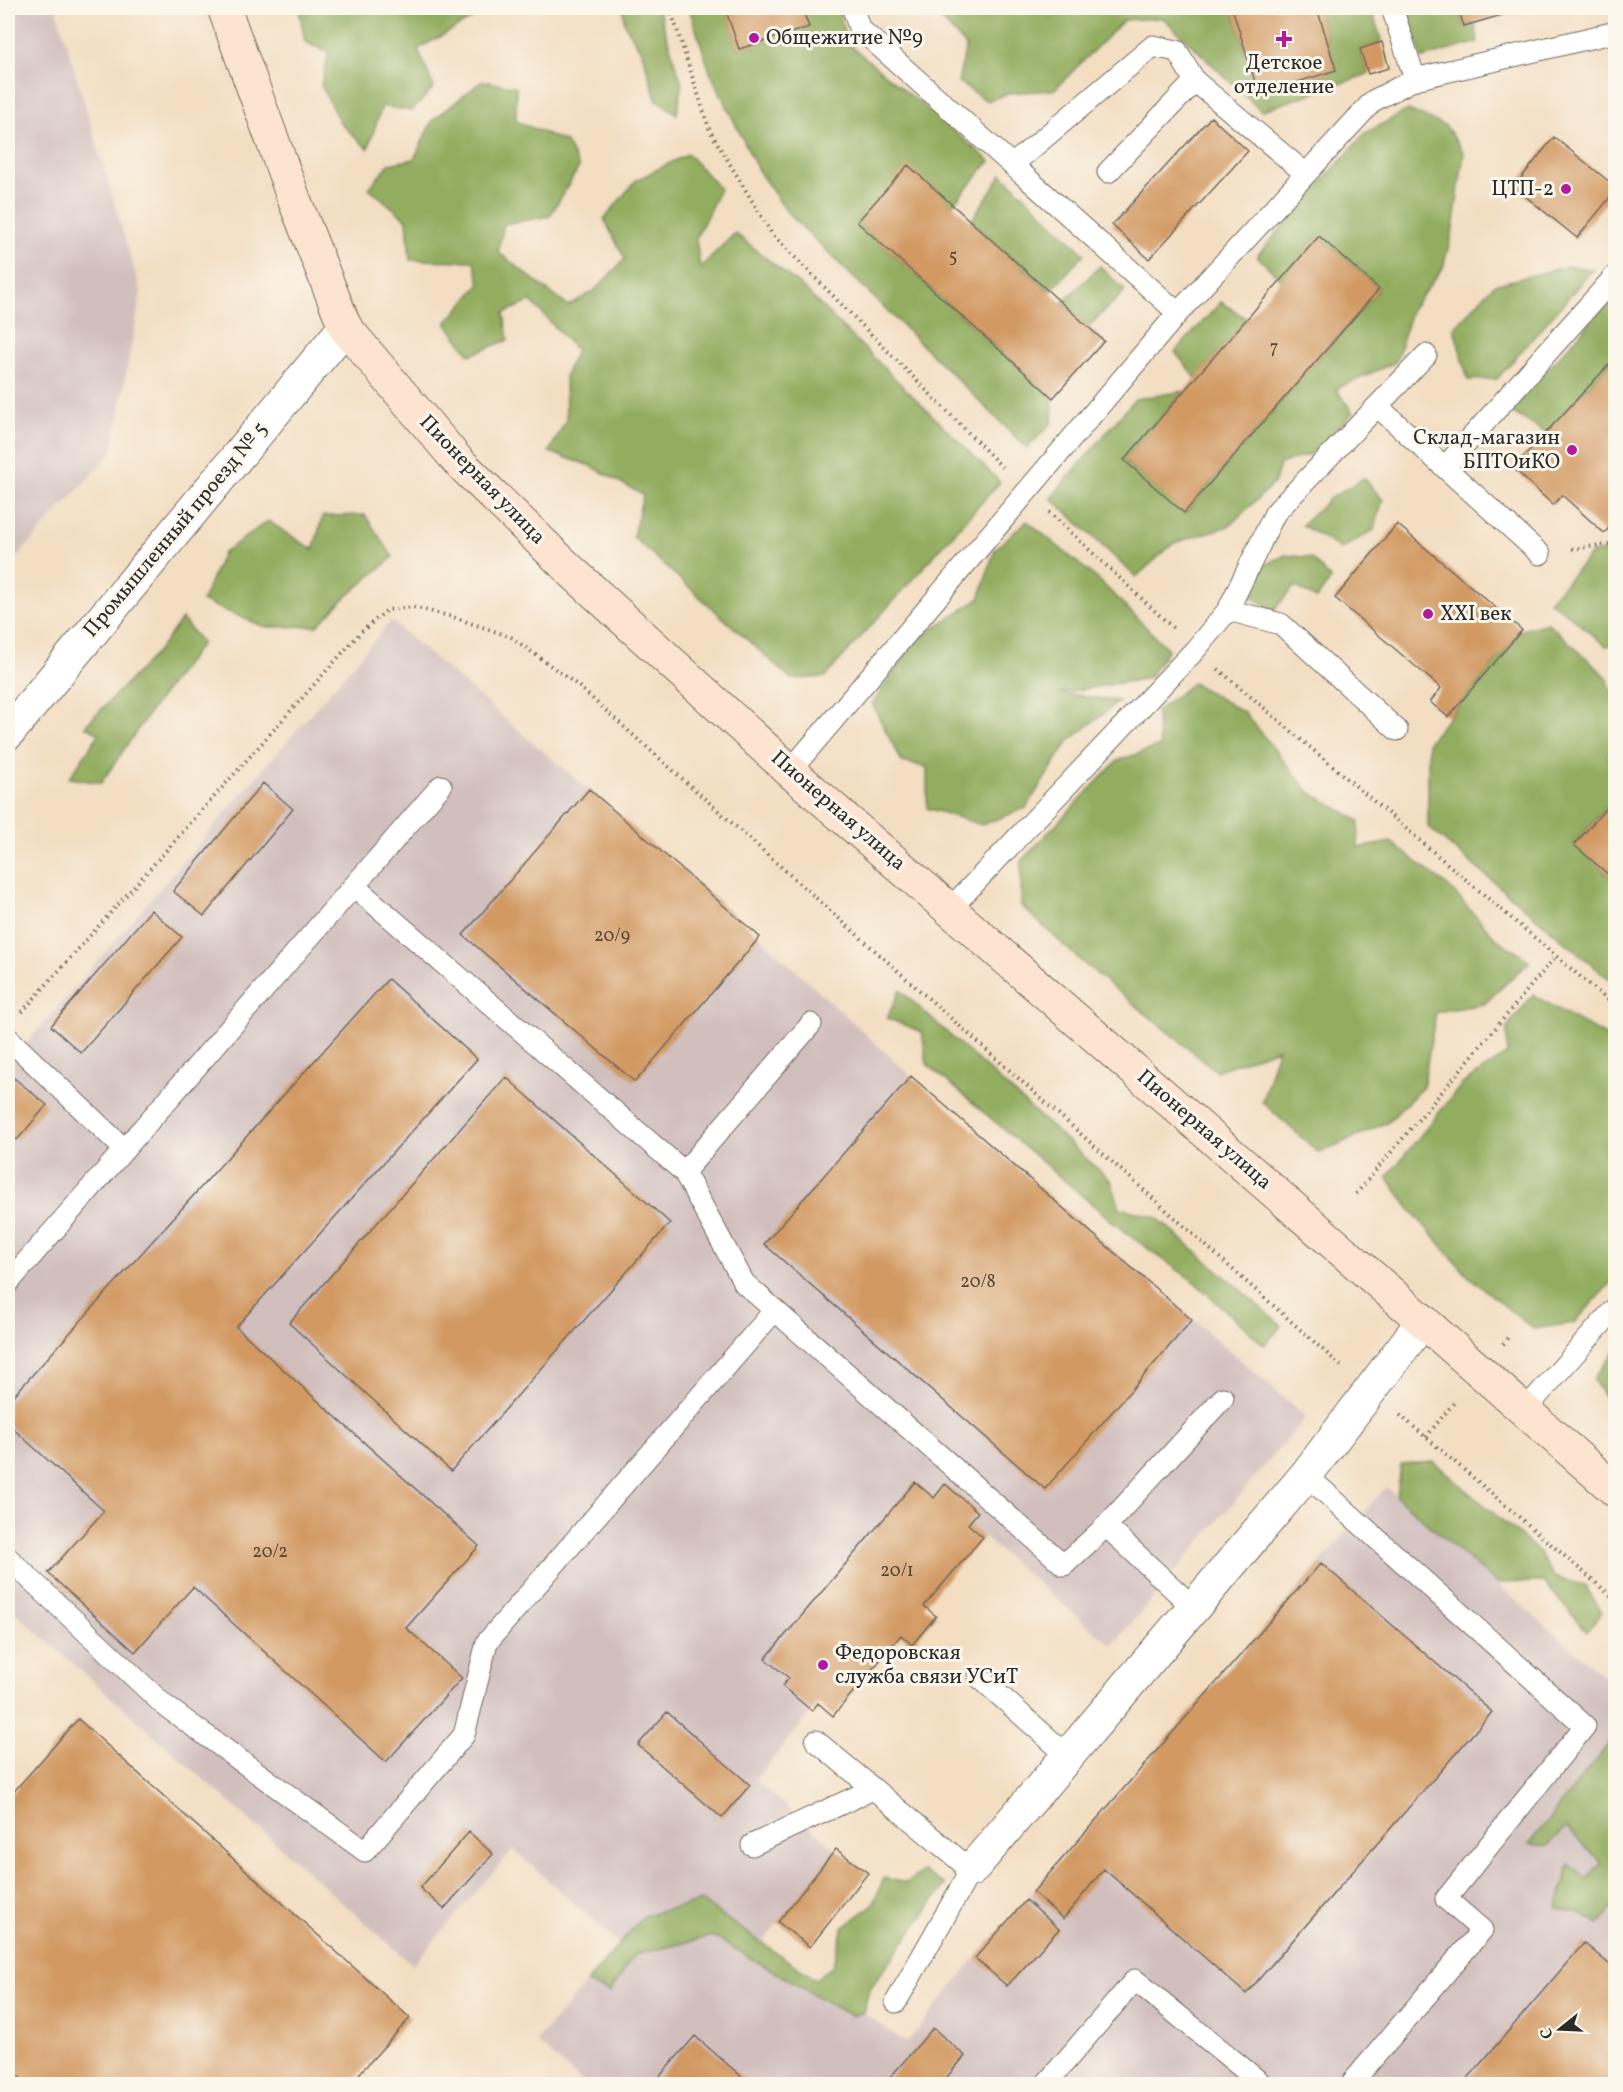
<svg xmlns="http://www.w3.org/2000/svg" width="1623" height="2092" font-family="Vollkorn,serif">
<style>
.industrial{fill:#d1bfbe}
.forest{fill:#93ad60;stroke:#5f6c46;stroke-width:1.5}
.building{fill:#d29962}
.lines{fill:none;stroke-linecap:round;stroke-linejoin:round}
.service-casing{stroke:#716a60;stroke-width:23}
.minor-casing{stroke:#716a60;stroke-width:35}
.tertiary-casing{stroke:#716a60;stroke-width:35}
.secondary-casing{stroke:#716a60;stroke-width:35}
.path{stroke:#716a60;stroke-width:4;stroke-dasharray:1.5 4.5;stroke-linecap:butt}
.service{stroke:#fff;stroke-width:21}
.minor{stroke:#fff;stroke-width:33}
.tertiary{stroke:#fff;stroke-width:33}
.secondary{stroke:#fde4d0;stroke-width:33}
.poi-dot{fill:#b5179e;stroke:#fbf7ec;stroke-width:2}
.labels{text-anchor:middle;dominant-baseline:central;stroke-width:6;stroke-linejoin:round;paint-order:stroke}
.number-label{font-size:18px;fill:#554639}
.poi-label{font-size:21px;fill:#2b2b2b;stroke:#fbf7ec;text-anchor:start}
.street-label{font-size:21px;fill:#2b2b2b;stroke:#fbf7ec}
</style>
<rect width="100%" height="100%" fill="#fbf7ec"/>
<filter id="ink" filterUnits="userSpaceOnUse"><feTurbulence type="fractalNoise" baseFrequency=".0167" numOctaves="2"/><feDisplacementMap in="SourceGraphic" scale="12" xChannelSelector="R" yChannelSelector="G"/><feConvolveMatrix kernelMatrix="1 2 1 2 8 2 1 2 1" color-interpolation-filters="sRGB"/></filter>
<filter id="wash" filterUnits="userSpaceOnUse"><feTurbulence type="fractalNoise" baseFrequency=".008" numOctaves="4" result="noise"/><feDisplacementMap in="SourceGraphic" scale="24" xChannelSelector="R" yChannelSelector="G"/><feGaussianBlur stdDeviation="1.35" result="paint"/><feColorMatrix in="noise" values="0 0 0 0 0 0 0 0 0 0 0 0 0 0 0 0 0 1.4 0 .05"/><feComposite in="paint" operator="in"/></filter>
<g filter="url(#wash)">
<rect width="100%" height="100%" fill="#f3dec2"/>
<!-- industrial -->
<path class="industrial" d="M 8,8 L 56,8 L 141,292 L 112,452 L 8,567 Z
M 391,621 L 760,937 L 911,1076 L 1306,1417 L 1112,1646 L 968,1524 L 945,1485 L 934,1498 L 766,1659 L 789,1678 L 782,1686 L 812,1711 L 755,1780 L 836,1849 L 762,1943 L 907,2043 L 975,1958 L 1386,1487 L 1615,1686 L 1615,2084 L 585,2084 L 536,2042 L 619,1944 L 513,1849 L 413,1965 L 8,1606 L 8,1065 Z"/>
<!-- forest -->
<path class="forest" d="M 299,8 L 491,8 L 418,49 L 434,87 L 412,111 L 382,106 L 368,149 L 340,123 L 321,85 L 329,53 L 305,42 Z
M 623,8 L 658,8 L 682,84 L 677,114 L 656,99 L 642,53 L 624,23 Z
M 689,8 L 725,8 L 739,49 L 808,27 L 802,8 L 839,8 L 846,42 L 990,161 L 952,205 L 857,222 L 1053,398 L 1052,423 L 1027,448 L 787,212 L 758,170 L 710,72 Z
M 931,8 L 1232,8 L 1259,94 L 1336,70 L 1317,8 L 1371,8 L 1382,42 L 1360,49 L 1368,74 L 1261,111 L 1163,18 L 1124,20 L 1054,90 L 1010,93 L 987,101 L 958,82 L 966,46 Z
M 1406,8 L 1458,8 L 1464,26 L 1475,23 L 1478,42 L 1422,58 Z
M 482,81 L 516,87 L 516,121 L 566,142 L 579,167 L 550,216 L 504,224 L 498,252 L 568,306 L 594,291 L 625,259 L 604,219 L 636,180 L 688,154 L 720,189 L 696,238 L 700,268 L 735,233 L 801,286 L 1000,482 L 825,677 L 791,679 L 633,537 L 643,495 L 591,466 L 549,452 L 566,420 L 565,376 L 576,350 L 531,301 L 504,313 L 508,340 L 470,355 L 446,323 L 480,284 L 474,261 L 410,260 L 407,220 L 369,188 L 389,164 L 414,159 L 432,121 Z
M 1408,110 L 1446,126 L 1464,153 L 1453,229 L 1443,268 L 1411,310 L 1396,362 L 1336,389 L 1353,413 L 1310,454 L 1280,464 L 1275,482 L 1229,526 L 1174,543 L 1136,577 L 1051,498 L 1135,399 L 1184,391 L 1124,460 L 1185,513 L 1379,289 L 1319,236 L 1281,280 L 1257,256 L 1365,133 Z
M 1002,174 L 1084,254 L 1050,292 L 971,221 Z
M 1100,266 L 1125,291 L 1088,327 L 1062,303 Z
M 1568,266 L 1593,269 L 1497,379 L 1468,380 L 1454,328 L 1494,285 Z
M 1615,295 L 1615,357 L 1546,433 L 1510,411 Z
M 1221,302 L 1247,319 L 1196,378 L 1175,352 Z
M 1364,478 L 1383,500 L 1374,530 L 1341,549 L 1302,525 L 1329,499 Z
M 365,515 L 393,557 L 345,598 L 317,626 L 265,627 L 202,601 L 223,553 L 268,521 L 313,550 L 323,516 Z
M 1027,521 L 1100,581 L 1168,649 L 1149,678 L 1060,693 L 1119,701 L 1068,742 L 1026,808 L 982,825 L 927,808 L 927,767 L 902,762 L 872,704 L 916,640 L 979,599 L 995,549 Z
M 1615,549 L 1615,644 L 1606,646 L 1565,612 L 1549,601 L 1592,553 Z
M 1285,555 L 1311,558 L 1331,579 L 1316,599 L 1295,586 L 1273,611 L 1250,595 L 1259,568 Z
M 182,619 L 202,643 L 154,706 L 101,783 L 69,778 L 99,734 L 85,726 L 157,652 Z
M 1548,623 L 1607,677 L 1615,701 L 1615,735 L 1607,757 L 1615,767 L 1615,797 L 1574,844 L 1615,881 L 1615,984 L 1428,827 L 1428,742 L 1522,630 Z
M 1193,683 L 1245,713 L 1308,791 L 1359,821 L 1358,848 L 1391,842 L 1450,888 L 1497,939 L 1530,961 L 1484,1004 L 1436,1012 L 1423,1087 L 1388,1122 L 1319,1153 L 1262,1102 L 1278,1049 L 1216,1071 L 1082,962 L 1021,906 L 1021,861 L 1117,761 L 1160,746 L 1156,711 Z
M 900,990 L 1111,1181 L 1120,1208 L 1156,1217 L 1282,1326 L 1264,1345 L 1192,1280 L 1126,1233 L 927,1064 L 922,1032 L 887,1018 Z
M 1533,995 L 1616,1042 L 1615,1278 L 1574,1323 L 1533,1329 L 1468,1276 L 1409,1208 L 1387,1177 L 1462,1084 L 1507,1054 L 1507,1027 Z
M 1615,1351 L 1616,1352 L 1615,1414 L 1593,1379 Z
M 1434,1462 L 1539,1552 L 1554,1577 L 1585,1586 L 1602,1612 L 1587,1632 L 1544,1582 L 1496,1583 L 1397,1497 L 1401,1464 Z
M 1615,1736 L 1615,1904 L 1599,1925 L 1579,1912 L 1557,1909 L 1569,1864 L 1587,1879 L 1601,1863 L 1566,1827 L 1548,1846 L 1529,1844 Z
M 924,1871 L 945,1885 L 869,1990 L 863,2013 L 851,2016 L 713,1936 L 634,1955 L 610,1992 L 586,1983 L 644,1916 L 701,1901 L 815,1979 L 832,1967 L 843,1928 L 873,1904 L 884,1878 L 906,1883 Z"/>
<g id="blocks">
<!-- building -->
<path class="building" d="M 725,8 L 802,8 L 809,27 L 739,49 Z
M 1232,8 L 1317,8 L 1336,70 L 1259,94 Z
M 1458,8 L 1526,8 L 1464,26 Z
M 1382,42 L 1389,68 L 1368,74 L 1360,49 Z
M 1211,117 L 1248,151 L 1149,259 L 1112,225 Z
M 1554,137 L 1616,187 L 1616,190 L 1577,238 L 1514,187 Z
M 908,165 L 1104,341 L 1053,398 L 857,222 Z
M 1319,236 L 1379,289 L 1184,513 L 1124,460 Z
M 1616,357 L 1616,521 L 1604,533 L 1562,495 L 1553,505 L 1513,468 Z
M 1397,524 L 1522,630 L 1448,717 L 1430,702 L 1441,688 L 1335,598 Z
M 263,783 L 293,809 L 204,916 L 173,891 Z
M 589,789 L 760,937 L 635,1082 L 463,935 Z
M 1616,797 L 1616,881 L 1574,845 Z
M 151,910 L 182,937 L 81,1053 L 51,1026 Z
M 388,979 L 477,1059 L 236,1327 L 479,1546 L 406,1628 L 462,1678 L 386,1762 L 193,1587 L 135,1652 L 48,1573 L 104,1511 L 8,1424 L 8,1402 Z
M 911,1076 L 1192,1320 L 1045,1489 L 764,1244 Z
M 506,1077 L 670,1223 L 451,1471 L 289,1323 Z
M 14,1078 L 47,1105 L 17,1140 L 8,1132 L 8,1086 Z
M 915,1482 L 934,1498 L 945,1484 L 978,1512 L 968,1524 L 983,1537 L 924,1606 L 936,1616 L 912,1645 L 901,1635 L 833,1716 L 818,1703 L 812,1711 L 782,1686 L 789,1678 L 765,1659 Z
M 1321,1563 L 1492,1712 L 1246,1994 L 1104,1869 L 1063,1919 L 1033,1892 Z
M 667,1712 L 750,1785 L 722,1818 L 638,1745 Z
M 78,1719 L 410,2018 L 350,2084 L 27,2084 L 8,2067 L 8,1798 Z
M 469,1832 L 493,1854 L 444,1909 L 420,1888 Z
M 836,1849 L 868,1873 L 810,1947 L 778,1922 Z
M 1026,1900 L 1059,1929 L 1007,1986 L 975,1958 Z
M 1584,1943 L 1616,1970 L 1616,2084 L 1463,2084 Z
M 933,2028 L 965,2056 L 941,2084 L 891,2084 L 887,2081 Z
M 695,2036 L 750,2084 L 653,2084 Z"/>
</g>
</g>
<g filter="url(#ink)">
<use href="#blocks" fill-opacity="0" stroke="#716a60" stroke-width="1.5"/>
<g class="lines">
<!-- service casing -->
<g class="service-casing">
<path id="service" d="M 853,8 L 859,28 L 1178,313
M 1392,8 L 1415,79
M 1012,165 L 1153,46 L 1177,51 L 1195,81
M 1108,172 L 1195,81 L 1306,174
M 1377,406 L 1540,554
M 1445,467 L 1616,275
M 1228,610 L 1281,624 L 1397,730
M 790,771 L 1178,313 L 1373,101 L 1415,79 L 1616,32
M 354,886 L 684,1172 L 744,1283 L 1064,1565 L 1106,1526 L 1223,1398
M 950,909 L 1195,650 L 1228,610 L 1275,513 L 1426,355
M 8,1038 L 124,1149
M 684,1172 L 811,1024
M 8,1283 L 441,786
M 1524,1411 L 1616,1307
M 1306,1475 L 1585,1726 L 1446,1899 L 1482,1930 L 1351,2084
M 1106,1526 L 1194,1608
M 8,1558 L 164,1705 L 365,1851 L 464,1735 L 487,1642 L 775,1310
M 979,1677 L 1069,1757
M 816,1741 L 971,1870 L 896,2002
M 752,1845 L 873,1789
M 1046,2084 L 1135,1980 L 1262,2084"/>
</g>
<!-- minor casing -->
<g class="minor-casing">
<path id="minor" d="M 971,1870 L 1306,1475 L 1423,1321"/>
</g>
<!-- tertiary casing -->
<g class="tertiary-casing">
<path id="tertiary" d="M 8,733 L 345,327"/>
</g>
<!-- secondary casing -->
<g class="secondary-casing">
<path id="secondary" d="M 224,8 L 294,199 L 345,327 L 458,461 L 569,569 L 790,771 L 1423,1321 L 1616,1491"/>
</g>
<!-- path -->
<path class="path" d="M 670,8 L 710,131 L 772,234 L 1005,470
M 1049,512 L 1173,628
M 1572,549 L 1616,543
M 1218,669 L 1616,1007
M 22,1012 L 361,632 L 387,610 L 413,607 L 453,617 L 511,637 L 576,684 L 1341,1366
M 1356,1194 L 1556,956
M 1503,1344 L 1509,1336
M 1400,1415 L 1616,1600
M 1426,1437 L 1456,1400"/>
<!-- service -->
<use href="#service" class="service"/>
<!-- minor -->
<use href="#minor" class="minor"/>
<!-- tertiary -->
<use href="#tertiary" class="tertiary"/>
<!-- secondary -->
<use href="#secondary" class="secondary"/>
</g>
</g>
<!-- markers -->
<g class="poi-dot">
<circle cx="754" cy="38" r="6"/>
<path d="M1281 30h6v6h6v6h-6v6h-6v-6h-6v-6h6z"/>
<circle cx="1566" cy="189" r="6"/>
<circle cx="1572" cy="450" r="6"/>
<circle cx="1428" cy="614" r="6"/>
<circle cx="823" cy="1665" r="6"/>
</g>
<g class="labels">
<!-- number labels -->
<g class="number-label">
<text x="953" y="257">5</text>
<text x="1274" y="348">7</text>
<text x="612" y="936">20/9</text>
<text x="978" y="1282">20/8</text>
<text x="270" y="1552">20/2</text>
<text x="897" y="1571">20/1</text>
</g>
<!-- poi labels -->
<g class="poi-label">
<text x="766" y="38">Общежитие №9</text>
<text x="1284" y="63" text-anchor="middle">Детское<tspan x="1284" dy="24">отделение</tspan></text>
<text x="1554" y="189" text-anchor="end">ЦТП-2</text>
<text x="1560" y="438" text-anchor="end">Склад-магазин<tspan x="1560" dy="24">БПТОиКО</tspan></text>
<text x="1440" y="614">XXI век</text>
<text x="835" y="1653">Федоровская<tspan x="835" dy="24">служба связи УСиТ</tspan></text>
</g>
<!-- street labels -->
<g class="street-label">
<text transform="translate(482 480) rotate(46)">Пионерная улица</text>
<text transform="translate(176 530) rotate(-50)">Промышленный проезд № 5</text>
<text transform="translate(838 811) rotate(41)">Пионерная улица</text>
<text transform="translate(1204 1130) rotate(41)">Пионерная улица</text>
</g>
</g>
<!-- margin -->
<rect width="1623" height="2092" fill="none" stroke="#fbf7ec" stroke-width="30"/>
<!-- north arrow -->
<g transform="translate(1560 2029) rotate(252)" stroke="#fbf7ec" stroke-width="4.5" paint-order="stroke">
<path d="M0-4.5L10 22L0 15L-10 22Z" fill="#2b2b2b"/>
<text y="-9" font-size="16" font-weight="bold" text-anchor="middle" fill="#2b2b2b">С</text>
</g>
</svg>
